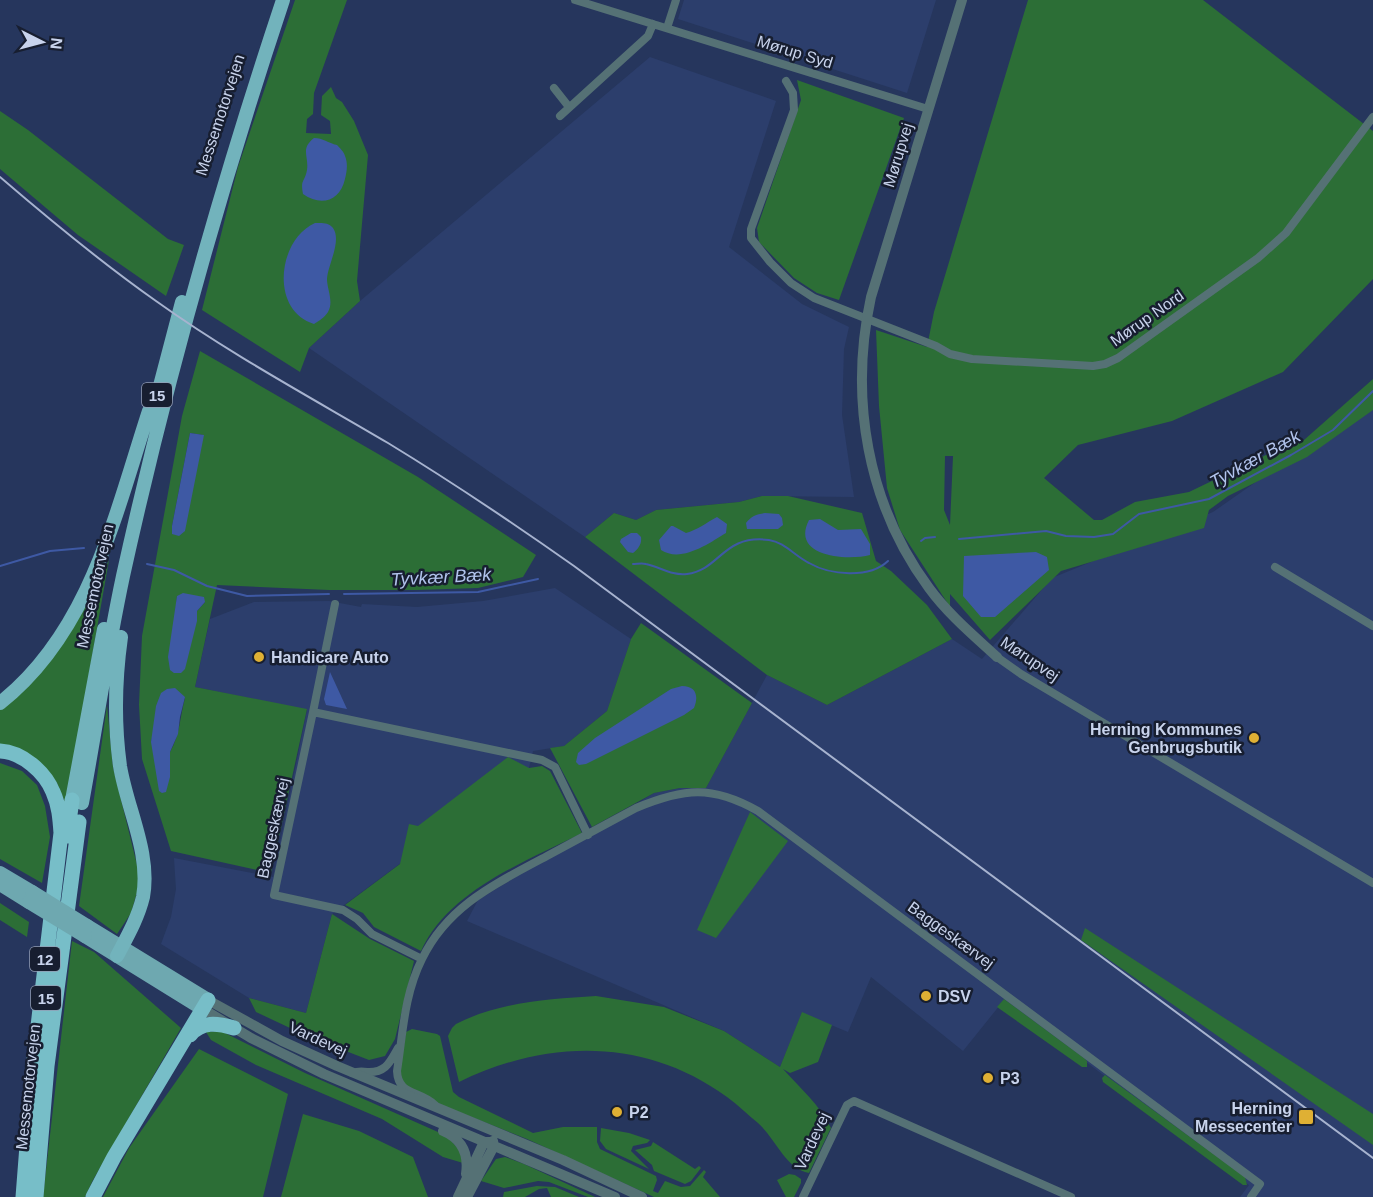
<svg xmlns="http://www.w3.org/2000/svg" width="1373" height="1197" font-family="Helvetica,sans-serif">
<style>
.built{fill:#2c3e6c}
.green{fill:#2c6e36;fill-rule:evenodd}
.water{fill:#3e59a4}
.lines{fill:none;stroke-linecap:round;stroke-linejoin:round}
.stream{stroke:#3e59a4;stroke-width:2}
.minor{stroke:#557175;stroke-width:8}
.tertiary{stroke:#557175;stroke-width:10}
.primary{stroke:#6ea8b0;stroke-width:14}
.trunk{stroke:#72b3bc;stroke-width:14}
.motorway{stroke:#77bec8;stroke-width:15}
.rail{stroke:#a7b3cf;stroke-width:2}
.primary-bridge{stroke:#6ea8b0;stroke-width:14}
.poi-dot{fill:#dfb034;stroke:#171e30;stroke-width:2}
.labels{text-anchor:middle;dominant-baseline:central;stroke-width:5;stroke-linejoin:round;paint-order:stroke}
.shield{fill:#171e30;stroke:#939db4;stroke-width:1.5}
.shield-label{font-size:15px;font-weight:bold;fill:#c8d3ec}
.street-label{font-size:16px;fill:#c8d3ec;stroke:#171e30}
.poi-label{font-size:16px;font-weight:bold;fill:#c8d3ec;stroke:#171e30;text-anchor:start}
.water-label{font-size:18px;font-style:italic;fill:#b1c3ec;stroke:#171e30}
</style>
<rect width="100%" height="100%" fill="#26365d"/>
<!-- built -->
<path class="built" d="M 684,0 L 936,0 L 907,93 L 678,19 Z
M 650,57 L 776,101 L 729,247 L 802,304 L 849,327 L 844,349 L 842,415 L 854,497 L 762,496 L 739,502 L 656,510 L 636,520 L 614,513 L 585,537 L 309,348 L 360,301 Z
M 1373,400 L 1373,1197 L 1240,1197 L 1249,1185 L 1004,1000 L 963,1051 L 871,977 L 848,1032 L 802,1013 L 780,1067 L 724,1031 L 467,921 L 478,900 L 654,793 L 680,788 L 706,788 L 767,675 L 827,705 L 952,639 L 982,659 L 1052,578 L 1213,512 Z
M 555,588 L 631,639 L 607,711 L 564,746 L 533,751 L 529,768 L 332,914 L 306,1013 L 249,998 L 161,944 L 171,917 L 176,889 L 174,858 L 273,877 L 307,710 L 195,687 L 210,619 L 254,602 L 329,601 L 361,607 L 362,604 L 417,607 L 483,601 Z"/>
<!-- green -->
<path class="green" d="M 295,0 L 347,0 L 314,93 L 313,114 L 307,119 L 306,133 L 331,134 L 330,121 L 321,115 L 322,96 L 331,87 L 336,98 L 342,102 L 354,121 L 368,155 L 357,281 L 360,301 L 309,348 L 300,372 L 202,310 L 238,167 Z
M 1028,0 L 1203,0 L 1373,131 L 1373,279 L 1283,372 L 1172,421 L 1078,445 L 1044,478 L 1094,520 L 1102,520 L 1135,502 L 1189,492 L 1270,453 L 1304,440 L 1373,379 L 1373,410 L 1307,457 L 1228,496 L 1209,510 L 1204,528 L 1061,571 L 990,640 L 950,594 L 950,607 L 900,530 L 887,488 L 879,406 L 876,330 L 927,347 L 934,312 ZM 945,456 L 953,456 L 950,525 L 944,510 Z
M 797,80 L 904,118 L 839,300 L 817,293 L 794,278 L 759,242 L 757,228 L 801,100 Z
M 0,111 L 28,130 L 168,239 L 184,245 L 166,296 L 78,235 L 0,169 Z
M 200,351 L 418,477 L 536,555 L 523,577 L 478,588 L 417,590 L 329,590 L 217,585 L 195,687 L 307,709 L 271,873 L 171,851 L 142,759 L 139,705 L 142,636 L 182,416 ZM 190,433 L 203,435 L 172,534 L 172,526 ZM 177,596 L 205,602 L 197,611 L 174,624 ZM 185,698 C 180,716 180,735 170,752 L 151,742 L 155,727 Z
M 762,496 L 788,496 L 862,513 L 876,561 L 891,571 L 927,605 L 952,639 L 827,705 L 767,675 L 585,537 L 614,513 L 636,520 L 656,510 L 739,502 Z
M 109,560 L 66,805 L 57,783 L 44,767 L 0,744 L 0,710 L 85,607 Z
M 641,623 L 752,703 L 706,788 L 680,788 L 654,793 L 592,827 L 550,748 L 564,746 L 607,711 L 631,639 Z
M 107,705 L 113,767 L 138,869 L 138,889 L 131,913 L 117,934 L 79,906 Z
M 508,757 L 529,768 L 542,766 L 550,771 L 582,833 C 525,862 449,890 421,951 L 374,927 L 363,913 L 345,905 L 400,864 L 409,824 L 418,826 Z
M 0,763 L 22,771 L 37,785 L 45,806 L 50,837 L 42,883 L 0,859 Z
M 750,812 L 788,841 L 716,938 L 697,930 Z
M 0,903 L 29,922 L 27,937 L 0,920 Z
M 332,914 L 370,939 L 414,961 L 395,1039 L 385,1056 L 369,1060 L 307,1036 L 256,1012 L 249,998 L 306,1013 Z
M 1085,928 L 1373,1114 L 1373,1145 L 1081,940 Z
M 72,941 L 94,952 L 181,1028 L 93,1180 L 85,1197 L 43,1197 Z
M 596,996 L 664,1007 L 724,1031 L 780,1067 L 802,1012 L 832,1025 L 818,1062 L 790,1073 L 783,1069 C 801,1089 819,1104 831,1128 L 809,1173 C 785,1168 776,1139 758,1123 C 748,1115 738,1105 727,1097 C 645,1037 547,1039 459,1082 L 448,1036 L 452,1028 L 456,1024 C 499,1002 549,999 596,996 Z
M 1004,999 L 1084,1058 L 1087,1061 L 1087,1067 L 1082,1067 L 997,1007 Z
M 412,1029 L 437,1034 L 440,1036 L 453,1092 L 459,1097 L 533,1133 L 563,1127 L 597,1127 L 597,1142 L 600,1149 L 656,1176 L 657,1180 L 653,1191 L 658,1193 L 665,1181 L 681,1187 L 690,1186 L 704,1170 L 706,1172 L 703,1177 L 720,1197 L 654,1197 L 527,1139 L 446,1107 L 409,1088 L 399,1077 L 406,1032 Z
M 221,1031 L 305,1073 L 447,1136 L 461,1152 L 463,1163 L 443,1157 L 382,1119 L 256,1065 L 211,1040 L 206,1032 Z
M 199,1049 L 288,1094 L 263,1197 L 103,1197 L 129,1148 Z
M 1105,1075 L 1245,1177 L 1247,1185 L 1243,1185 L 1103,1082 L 1102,1078 Z
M 303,1114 L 359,1131 L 413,1157 L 428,1197 L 281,1197 Z
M 601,1128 L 629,1133 L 650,1140 L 647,1143 L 633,1146 L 631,1151 L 649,1169 L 606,1149 L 600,1141 Z
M 653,1142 L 695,1169 L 699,1166 L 701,1168 L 691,1181 L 685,1184 L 654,1171 L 652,1165 L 635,1150 L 651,1146 Z
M 505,1157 L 524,1164 L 595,1197 L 588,1197 L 549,1182 L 538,1181 L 504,1188 L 481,1181 L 496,1159 Z
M 789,1174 L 795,1175 L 801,1179 L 801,1183 L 794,1197 L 786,1197 L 777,1180 Z
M 537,1186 L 555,1187 L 579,1197 L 551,1197 L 547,1188 L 539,1189 L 525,1197 L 503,1197 L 504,1192 Z"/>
<!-- water -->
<path class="water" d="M 314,138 C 323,138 328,143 337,145 C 340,148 344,152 345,156 C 348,163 347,171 345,179 C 340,201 321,207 303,194 C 300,179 305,182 307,170 C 309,156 300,149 314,138 Z
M 315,223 C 322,223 328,222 333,228 C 342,241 328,264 327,279 C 327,289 334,302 328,312 C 325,317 319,321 314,324 C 270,311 277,240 315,223 Z
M 190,433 L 204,435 L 185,531 L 179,536 L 172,534 L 172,526 Z
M 765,513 L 779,514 L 782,518 L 783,525 L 778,529 L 747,529 L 746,523 C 751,516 757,514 765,513 Z
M 717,517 L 727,524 L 726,533 C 708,544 681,563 661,550 L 659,540 L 671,526 L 673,526 L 686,533 C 697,530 706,523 717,517 Z
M 820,519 L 838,530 L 861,529 L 870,544 L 870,555 C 847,561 790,557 809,520 Z
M 631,533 L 637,533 L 641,537 C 642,544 638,549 633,553 L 628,552 L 620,542 L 621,539 Z
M 1036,552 L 1047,557 L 1049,570 L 995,617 L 981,617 L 963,596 L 964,556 Z
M 183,593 L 204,597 L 205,602 L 197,611 L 197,621 L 185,669 L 181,673 L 174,673 L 170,670 L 168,657 L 177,596 Z
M 330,672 L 347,709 L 326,705 L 324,699 Z
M 682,686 C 696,686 699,696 694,708 L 684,715 L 586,764 L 579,765 L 576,762 L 578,753 L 595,738 L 671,689 Z
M 175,688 L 185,697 L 180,717 L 178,734 L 170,752 L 170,777 L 166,792 L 162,793 L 159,791 L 151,742 L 156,706 L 161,693 L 167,689 Z"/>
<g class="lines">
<!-- stream -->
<path class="stream" d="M 959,539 L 1046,531 L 1066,536 L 1094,537 L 1113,534 L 1139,514 L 1209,499 L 1291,455 L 1333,430 L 1373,391
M 921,541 L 925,538 L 935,537
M 147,564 L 174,570 L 207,586 L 247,596 L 329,594
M 633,564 C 637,564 642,563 646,564 C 660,567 672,576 687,574 C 720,570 723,534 769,540 C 784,542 795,556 809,563 C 830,575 869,579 888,561
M 0,566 L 50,551 L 84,548
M 344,594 L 478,592 L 538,579"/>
<!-- minor -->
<path class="minor" d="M 575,0 L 928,109
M 667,28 L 676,0
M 786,81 L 793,93 L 794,110 L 751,229 L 751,238 L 770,262 L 791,283 L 814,298 L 936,346 L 950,354 L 972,359 L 1093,366 L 1105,364 L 1118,358 L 1258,258 L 1286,233 L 1373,117
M 554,88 L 569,107
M 560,116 L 648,36 L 653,24
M 1275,567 L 1373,626
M 997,657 L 1021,674 L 1373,883
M 313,712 L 335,604
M 422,959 L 372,934 L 357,919 L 343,910 L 274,895 L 313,712 L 542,760 L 555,767 L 588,835
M 352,1073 C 358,1071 361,1071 367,1072 C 386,1073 390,1062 398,1048
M 435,1105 C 420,1090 398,1096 397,1071 C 403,1033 404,995 422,959 C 448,905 497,883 547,856 C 577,840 606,824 636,808 C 684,788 712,785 758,811 L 1260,1184 L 1251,1197
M 803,1197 L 847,1105 L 854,1101 L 1071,1197"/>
<!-- tertiary -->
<path class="tertiary" d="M 962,0 L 871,297 C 849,398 867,504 929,588 C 948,614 973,635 997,657
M 208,1000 L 282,1041 L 337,1066 L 563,1160 L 642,1197
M 203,1009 L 251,1038 L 324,1074 L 615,1197
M 443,1131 C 462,1139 469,1154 466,1174
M 458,1197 L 484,1142 L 489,1142
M 467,1197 L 494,1146 L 493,1141"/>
<!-- primary -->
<path class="primary" d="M 0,873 L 32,892
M 0,884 L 29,902
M 87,926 L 208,1000
M 85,936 L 203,1009"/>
<!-- trunk -->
<path class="trunk" d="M 151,420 L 182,302
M 0,703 C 90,632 115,515 149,411
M 72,800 L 104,629
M 82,803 C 96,727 107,651 123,576 C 166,381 220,189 283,0
M 117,956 C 127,937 138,918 143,897 C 151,853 127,809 120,766 C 114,723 115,680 121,637"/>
<!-- motorway -->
<path class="motorway" d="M 0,751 C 22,752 45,772 53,792 C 59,805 60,819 61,833 L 33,1068 L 23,1197
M 67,836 L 72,800
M 190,1035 C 202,1021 217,1023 234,1028
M 36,1197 L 47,1066 L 79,822
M 93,1197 L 114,1157 L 208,1000"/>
<!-- rail -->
<path class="rail" d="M 0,177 C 50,220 102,263 156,301 C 230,354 310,397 388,443 C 452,482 513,523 574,566 L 1373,1158"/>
<!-- primary-bridge -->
<path class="primary-bridge" d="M 32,892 L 87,926
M 29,902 L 85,936"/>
</g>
<!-- markers -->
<g class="poi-dot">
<circle cx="259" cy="657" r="6"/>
<circle cx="1254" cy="738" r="6"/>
<circle cx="926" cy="996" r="6"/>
<circle cx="988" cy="1078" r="6"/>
<circle cx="617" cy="1112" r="6"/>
<rect x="1298" y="1109" width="16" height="16" rx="3"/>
</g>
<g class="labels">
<!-- shield labels -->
<g class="shield">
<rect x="142" y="383" width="30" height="24" rx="4.5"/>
<rect x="30" y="947" width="30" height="24" rx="4.5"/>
<rect x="31" y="986" width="30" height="24" rx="4.5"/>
</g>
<g class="shield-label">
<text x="157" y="395">15</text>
<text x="45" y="959">12</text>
<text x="46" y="998">15</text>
</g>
<!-- street labels -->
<g class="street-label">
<text transform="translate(795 52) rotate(17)">Mørup Syd</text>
<text transform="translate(220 115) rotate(-72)">Messemotorvejen</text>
<text transform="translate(898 155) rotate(-73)">Mørupvej</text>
<text transform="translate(1147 318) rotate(-35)">Mørup Nord</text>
<text transform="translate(95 586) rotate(-78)">Messemotorvejen</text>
<text transform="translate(1030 659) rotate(34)">Mørupvej</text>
<text transform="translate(273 828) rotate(-78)">Baggeskærvej</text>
<text transform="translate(951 935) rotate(36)">Baggeskærvej</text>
<text transform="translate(318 1039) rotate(25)">Vardevej</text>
<text transform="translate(28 1087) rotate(-84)">Messemotorvejen</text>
<text transform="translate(812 1141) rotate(-65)">Vardevej</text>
</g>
<!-- poi labels -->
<g class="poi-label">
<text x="271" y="657">Handicare Auto</text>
<text x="1242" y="729" text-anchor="end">Herning Kommunes<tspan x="1242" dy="18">Genbrugsbutik</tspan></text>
<text x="938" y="996">DSV</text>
<text x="1000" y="1078">P3</text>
<text x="1292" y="1108" text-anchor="end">Herning<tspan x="1292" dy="18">Messecenter</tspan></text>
<text x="629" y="1112">P2</text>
</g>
<!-- water labels -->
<g class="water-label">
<text transform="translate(1255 459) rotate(-29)">Tyvkær Bæk</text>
<text transform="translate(441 577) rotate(-3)">Tyvkær Bæk</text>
</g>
</g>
<!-- north arrow -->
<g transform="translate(42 42) rotate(96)" stroke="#171e30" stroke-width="4.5" paint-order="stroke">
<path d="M0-4.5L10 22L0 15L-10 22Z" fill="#c8d3ec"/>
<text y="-9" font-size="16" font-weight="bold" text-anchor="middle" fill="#c8d3ec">N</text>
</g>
</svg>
